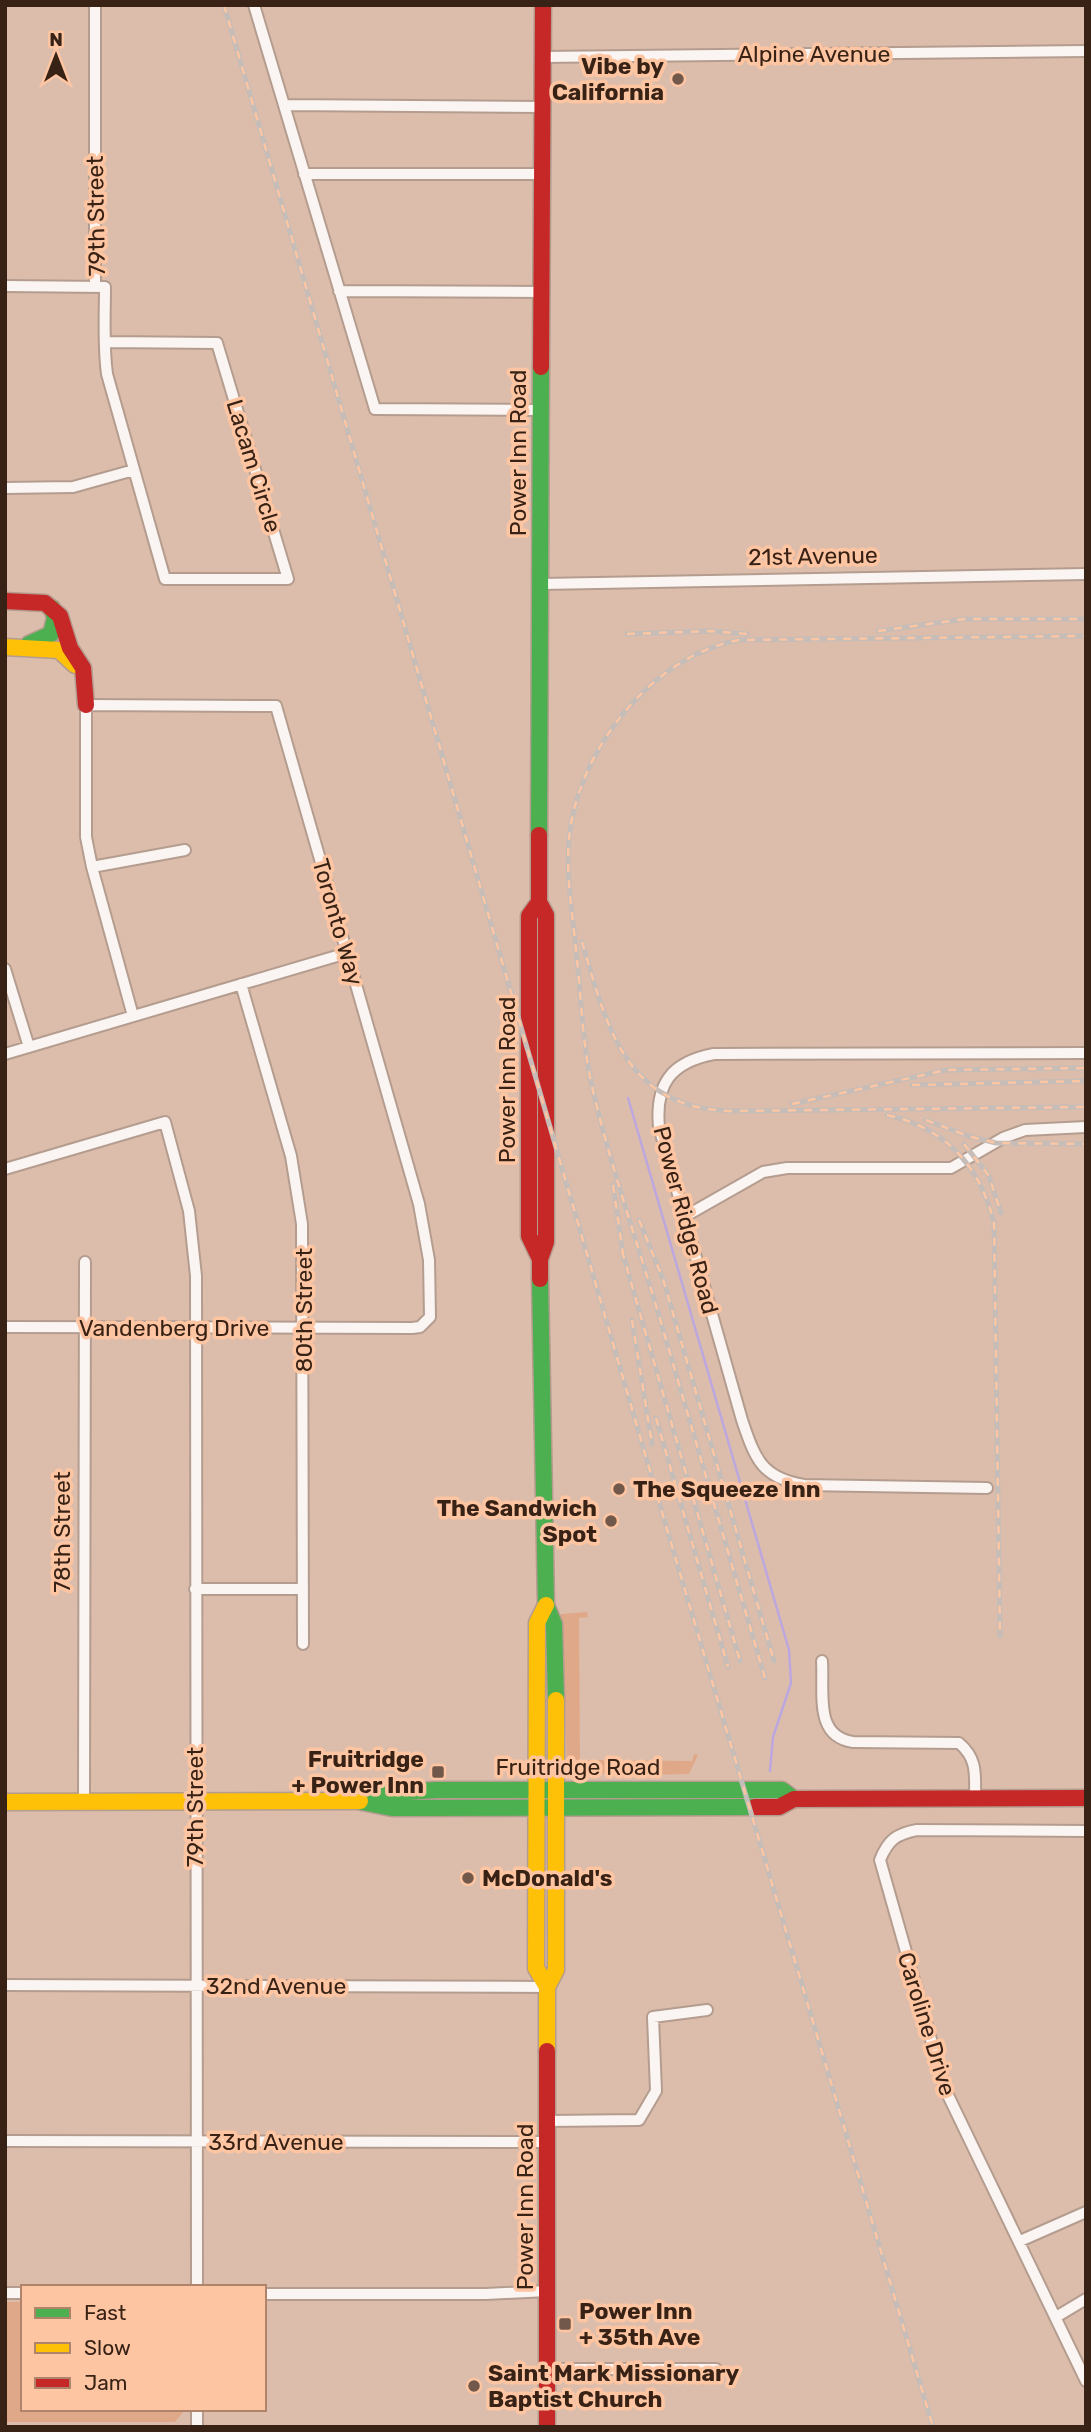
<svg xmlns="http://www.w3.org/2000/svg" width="1091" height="2432" font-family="Rubik,sans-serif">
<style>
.green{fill:#dfa989}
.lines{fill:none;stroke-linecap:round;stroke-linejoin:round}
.stream{stroke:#bca7de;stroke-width:2.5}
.street-casing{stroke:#b49c8f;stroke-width:14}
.fast-casing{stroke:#b49c8f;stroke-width:19}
.slow-casing{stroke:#b49c8f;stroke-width:19}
.jam-casing{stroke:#b49c8f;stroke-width:19}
.street{stroke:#faf5f2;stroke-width:10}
.fast{stroke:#4caf50;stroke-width:16}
.slow{stroke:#ffc107;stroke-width:16}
.jam{stroke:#c62828;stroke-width:16}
.rail-casing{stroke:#c6bdb8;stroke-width:5}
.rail{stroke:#fec5a2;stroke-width:2.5;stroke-dasharray:8;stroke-linecap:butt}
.poi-dot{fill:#71584a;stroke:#fec5a2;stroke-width:2.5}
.labels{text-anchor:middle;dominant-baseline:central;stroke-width:7;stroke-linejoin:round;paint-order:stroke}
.street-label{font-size:23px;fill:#382215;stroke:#fec5a2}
.poi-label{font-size:23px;font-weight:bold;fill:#382215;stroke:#fec5a2;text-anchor:start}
</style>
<rect width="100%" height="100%" fill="#dcbdab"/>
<!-- green -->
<path class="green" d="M 587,1612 L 588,1617 L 579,1618 L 580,1760 L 692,1761 L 694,1754 L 698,1755 L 689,1774 L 646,1775 L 645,1767 L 631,1770 L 630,1775 L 571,1772 L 567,1765 L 561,1614 Z
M 5,2302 L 23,2302 L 23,2409 L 184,2411 L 175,2422 L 5,2422 Z"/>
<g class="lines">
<!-- stream -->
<path class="stream" d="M 628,1098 L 789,1650 L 791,1683 L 773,1737 L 770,1771"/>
<!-- street casing -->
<g class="street-casing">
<path id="street" d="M 95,5 L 95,287
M 254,5 L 375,409 L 541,410
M 542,57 L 1086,51
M 284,105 L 542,107
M 304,174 L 542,174
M 5,286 L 105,287 C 105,316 103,345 107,374 L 165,579 L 288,579 L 217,343 L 105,342
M 339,291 L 542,292
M 5,488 L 73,487 L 134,470
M 541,584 L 1086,574
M 92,867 L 185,850
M 5,969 L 29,1047
M 241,984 L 291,1156 L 302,1224 L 303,1644
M 5,1054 L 347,953
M 5,1169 L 165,1122 L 189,1211 L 196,1276 L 197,2287
M 684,1217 L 763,1172 L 787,1168 L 951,1168 L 1003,1138 L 1025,1130 L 1086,1127
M 5,1327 L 412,1328 L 420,1327 L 430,1317 L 429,1260 L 419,1204 L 276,706 L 86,705 L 86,837 L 92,867 L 133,1016
M 987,1488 L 804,1485 C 761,1478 755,1458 742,1420 L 659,1127 C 655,1084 671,1062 714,1054 L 1086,1053
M 195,1589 L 303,1589
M 822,1661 C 824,1694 814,1736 853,1742 L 959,1743 C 978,1759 975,1775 975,1799
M 84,1802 L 85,1262
M 1086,1831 L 917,1830 C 896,1834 888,1840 880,1860 L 945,2089 L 1086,2381
M 5,1985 L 547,1987
M 548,2121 L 639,2120 L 656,2091 L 653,2017 L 707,2010
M 5,2141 L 547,2142
M 1020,2241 L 1086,2212
M 5,2293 L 23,2293
M 264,2294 L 486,2294 L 547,2291
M 1056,2317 L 1086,2299
M 547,2369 L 716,2369
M 197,2409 L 197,2427"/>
</g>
<!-- fast casing -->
<g class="fast-casing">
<path id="fast" d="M 29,644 L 51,634 L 55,618 L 52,608
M 539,835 L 541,367
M 540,1279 L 546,1605 L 554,1624 L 556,1700
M 360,1801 L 392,1793 L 436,1790 L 782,1790 L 794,1799
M 362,1802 L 392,1808 L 755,1807"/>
</g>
<!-- slow casing -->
<g class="slow-casing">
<path id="slow" d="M 5,647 L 59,650 L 75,665
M 546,1605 L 537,1623 L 536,1968 L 547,1987 L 547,2051
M 5,1802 L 360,1801
M 547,1987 L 556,1970 L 556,1700"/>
</g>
<!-- jam casing -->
<g class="jam-casing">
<path id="jam" d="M 541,367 L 543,5
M 5,601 L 45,603 L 60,616 L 70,648 L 83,668 L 86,705
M 539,835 L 539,902 L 546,915 L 546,1242 L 540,1259 L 540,1279
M 539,902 L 529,916 L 529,1236 L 540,1259
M 755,1807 L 779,1807 L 794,1799 L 1086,1798
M 547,2051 L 547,2427"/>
</g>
<!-- street -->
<use href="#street" class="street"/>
<!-- fast -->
<use href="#fast" class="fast"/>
<!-- slow -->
<use href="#slow" class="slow"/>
<!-- jam -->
<use href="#jam" class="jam"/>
<!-- rail casing -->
<g class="rail-casing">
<path id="rail" d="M 224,5 L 666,1526 L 933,2427
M 878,631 L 965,619 L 1086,619
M 627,634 L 711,631 L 747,634
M 582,942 C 607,1026 624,1109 732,1111 L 1086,1107
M 912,1085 L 1086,1081
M 792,1104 L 946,1070 L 1086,1068
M 887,1115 C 946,1128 980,1166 994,1223 L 1000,1636
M 926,1120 L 968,1136 L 996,1143 L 1086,1144
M 964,1144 L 989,1176 L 1001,1213
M 613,1185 L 624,1261
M 639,1220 L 663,1279 L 774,1661
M 622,1251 L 740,1661
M 632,1320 L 652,1444
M 656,1418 L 728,1667
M 765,1678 C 730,1559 695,1439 660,1319 C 637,1241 609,1162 591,1082 C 582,1039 581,994 576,950 C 572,908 563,861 572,819 C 588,738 657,655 739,640 L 1086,636"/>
</g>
<!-- rail -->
<use href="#rail" class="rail"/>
</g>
<!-- markers -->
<g class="poi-dot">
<circle cx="678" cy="79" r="7"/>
<circle cx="619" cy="1489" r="7"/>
<circle cx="611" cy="1521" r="7"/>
<rect x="431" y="1765" width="14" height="14" rx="3.5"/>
<circle cx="468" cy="1878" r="7"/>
<rect x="558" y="2317" width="14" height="14" rx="3.5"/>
<circle cx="474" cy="2386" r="7"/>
</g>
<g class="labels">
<!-- street labels -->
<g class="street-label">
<text x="814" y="54">Alpine Avenue</text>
<text transform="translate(96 216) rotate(-91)">79th Street</text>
<text transform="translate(518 453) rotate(-90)">Power Inn Road</text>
<text transform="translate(254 466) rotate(73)">Lacam Circle</text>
<text transform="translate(813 556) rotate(-1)">21st Avenue</text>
<text transform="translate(338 922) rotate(74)">Toronto Way</text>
<text transform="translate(507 1080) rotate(-90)">Power Inn Road</text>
<text transform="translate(686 1220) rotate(75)">Power Ridge Road</text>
<text transform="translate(304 1310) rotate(-90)">80th Street</text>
<text x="174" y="1328">Vandenberg Drive</text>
<text transform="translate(62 1532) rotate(-90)">78th Street</text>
<text x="578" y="1767">Fruitridge Road</text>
<text transform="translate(195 1807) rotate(-90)">79th Street</text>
<text x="276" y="1986">32nd Avenue</text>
<text transform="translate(927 2024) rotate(73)">Caroline Drive</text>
<text x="276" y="2142">33rd Avenue</text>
<text transform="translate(525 2207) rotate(-90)">Power Inn Road</text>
</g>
<!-- poi labels -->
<g class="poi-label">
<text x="664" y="66" text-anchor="end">Vibe by<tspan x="664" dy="26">California</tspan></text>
<text x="633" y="1489">The Squeeze Inn</text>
<text x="597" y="1508" text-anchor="end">The Sandwich<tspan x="597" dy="26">Spot</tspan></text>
<text x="424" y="1759" text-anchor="end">Fruitridge<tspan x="424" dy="26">+ Power Inn</tspan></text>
<text x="482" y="1878">McDonald's</text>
<text x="579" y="2311">Power Inn<tspan x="579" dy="26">+ 35th Ave</tspan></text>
<text x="488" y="2373">Saint Mark Missionary<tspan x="488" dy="26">Baptist Church</tspan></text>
</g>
</g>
<!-- border -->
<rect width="1091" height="2432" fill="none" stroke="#382215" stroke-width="14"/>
<!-- legend -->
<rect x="21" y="2285" width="245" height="126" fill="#fec5a2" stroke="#af846a" stroke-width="2"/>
<rect x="35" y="2308" width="35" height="10" fill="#4caf50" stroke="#af846a" stroke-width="2"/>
<text x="84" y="2320" font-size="21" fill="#382215">Fast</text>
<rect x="35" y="2343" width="35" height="10" fill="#ffc107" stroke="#af846a" stroke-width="2"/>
<text x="84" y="2355" font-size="21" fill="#382215">Slow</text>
<rect x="35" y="2378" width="35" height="10" fill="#c62828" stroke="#af846a" stroke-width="2"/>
<text x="84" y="2390" font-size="21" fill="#382215">Jam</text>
<!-- north arrow -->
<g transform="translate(56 56)" stroke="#fec5a2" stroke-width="5" paint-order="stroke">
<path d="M0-5L12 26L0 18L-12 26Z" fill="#382215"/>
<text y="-10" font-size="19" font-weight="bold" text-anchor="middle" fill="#382215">N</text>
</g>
</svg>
